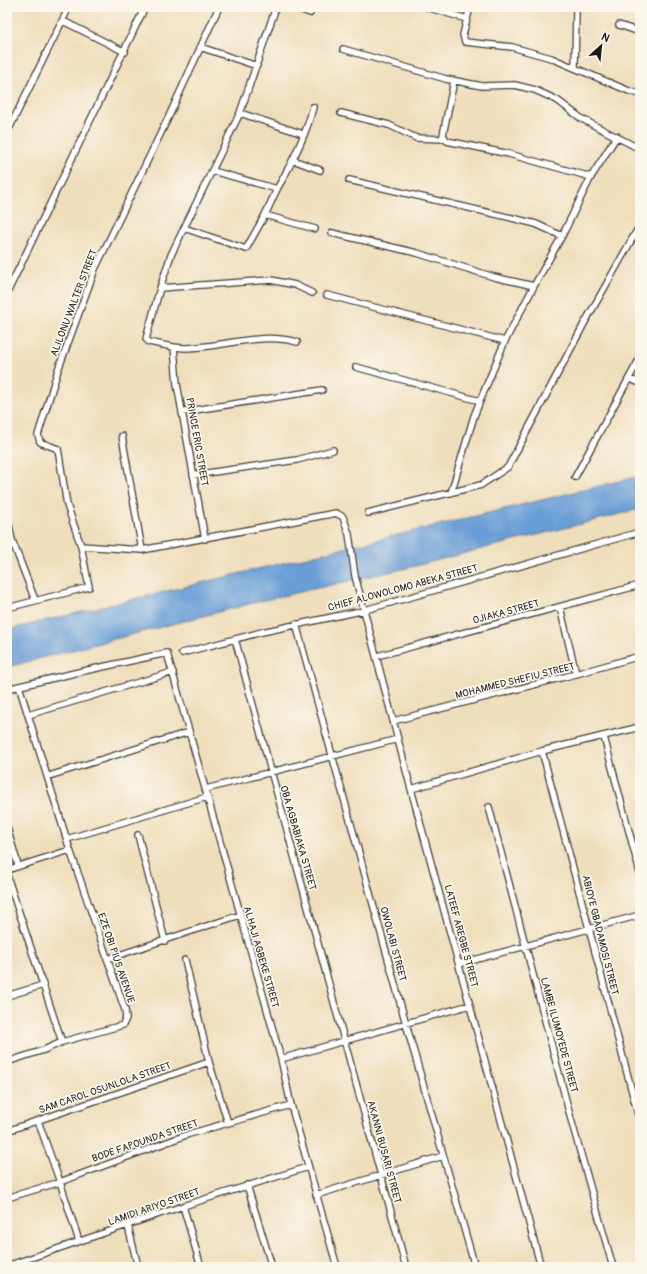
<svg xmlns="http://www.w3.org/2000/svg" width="647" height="1274" font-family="Pangolin,sans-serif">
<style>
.water{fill:#6a9ed6;stroke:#435d79}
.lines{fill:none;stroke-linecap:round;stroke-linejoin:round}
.minor-casing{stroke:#3c3934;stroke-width:8}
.minor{stroke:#fff;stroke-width:5.5}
.labels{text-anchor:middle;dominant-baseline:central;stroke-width:3.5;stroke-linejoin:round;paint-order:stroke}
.street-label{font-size:10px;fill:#1c1c1c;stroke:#fbf7ec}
</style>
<rect width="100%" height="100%" fill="#fbf7ec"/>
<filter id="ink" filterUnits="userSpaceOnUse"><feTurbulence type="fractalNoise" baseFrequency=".025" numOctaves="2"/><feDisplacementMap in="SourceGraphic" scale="8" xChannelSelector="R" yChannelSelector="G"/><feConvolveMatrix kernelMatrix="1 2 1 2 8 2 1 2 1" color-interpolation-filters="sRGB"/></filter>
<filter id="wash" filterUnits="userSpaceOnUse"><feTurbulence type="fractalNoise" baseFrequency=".012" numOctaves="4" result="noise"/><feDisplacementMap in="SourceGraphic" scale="16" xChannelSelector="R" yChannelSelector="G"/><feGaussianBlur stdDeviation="0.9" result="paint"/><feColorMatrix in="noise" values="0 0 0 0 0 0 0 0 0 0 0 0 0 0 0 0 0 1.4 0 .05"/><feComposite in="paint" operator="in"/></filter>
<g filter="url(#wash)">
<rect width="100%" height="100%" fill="#efdebc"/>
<!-- water -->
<path class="water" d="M 640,476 L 640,509 L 407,568 L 269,599 L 7,667 L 7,630 Z"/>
</g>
<g filter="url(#ink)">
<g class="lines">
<!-- minor casing -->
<g class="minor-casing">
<path id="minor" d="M 276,7 L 240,113 L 171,255 L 160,288 L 146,339 L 149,342 C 162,345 174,348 186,348 C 224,347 260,332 297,342
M 294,7 L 310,13
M 426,7 L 467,19
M 470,7 L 463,35 L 465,42 L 512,47 L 551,58 L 629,91 L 640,94
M 63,21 L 125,52
M 619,25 L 640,32
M 200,47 L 257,66
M 343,49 L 446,79 L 482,86 L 515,85 L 535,90 L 557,100 L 582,119 L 640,149
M 575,68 L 576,7
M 454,81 L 443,135 L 447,141 L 509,154 L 591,177
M 240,113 L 303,134
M 341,113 L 389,125 L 416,138 L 444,139
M 7,133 L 69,7
M 293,160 L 320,170
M 213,171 L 277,189 L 265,215 L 315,229
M 349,180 L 516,219 L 536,224 L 562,236
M 277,189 C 292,163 306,136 313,107
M 184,228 L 246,249 L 265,215
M 332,233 L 417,253 L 494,277 L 534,286
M 160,288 L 271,280 L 295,285 L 312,293
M 7,293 L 145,7
M 327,295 L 505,341
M 174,347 L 177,384 L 205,539
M 356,367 L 480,401 L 505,341 L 534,286 L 562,236 L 591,177 L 617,136
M 630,379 L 640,383
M 182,412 L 322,390
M 122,436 L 142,550
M 193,475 L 297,460 L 333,450
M 575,477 L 640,358
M 451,493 L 474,416 L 480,401
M 368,513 L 481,485 L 508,467 L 584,324 L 640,225
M 7,515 L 12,540 L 35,600
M 81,546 L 142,550 L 336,513 L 343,517 L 349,534 L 355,576 L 411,789 L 541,1267
M 560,607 L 576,674
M 7,608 L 89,587 L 81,546 L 67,505 L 58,449 L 40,442 L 38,435 L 58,370 L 95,269 L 170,114 L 219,7
M 296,624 L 406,1024 L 475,1267
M 235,639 L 406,1267
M 182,653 L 262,632 L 365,610 L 640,532
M 377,656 L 640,585
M 7,689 L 79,672 L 167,653 L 281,1059 L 291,1105 L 337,1267
M 28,715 L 173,672
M 393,721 L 576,674 L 640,656
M 604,737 L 640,873
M 542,751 L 640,1122
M 49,776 L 189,732
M 206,789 L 398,739
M 411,789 L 542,751 L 640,727
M 489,807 L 572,1123 L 613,1267
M 7,828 L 18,865
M 138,835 L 165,941
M 67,839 L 207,797
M 7,870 L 70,850
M 7,876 L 62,1042
M 107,959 L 240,915
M 185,960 L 209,1062 L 228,1123
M 459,964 L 640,915
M 7,996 L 43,985
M 281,1059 L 470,1005
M 7,1062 L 44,1050 L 62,1042 L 123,1025 L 126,1018 L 125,1010 L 70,850 L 19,686
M 38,1121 L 60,1182 L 79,1241
M 7,1131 L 209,1062
M 247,1185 L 272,1267
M 316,1195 L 443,1156
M 7,1198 L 60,1182 L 189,1134 L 291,1105
M 183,1206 L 201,1267
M 128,1226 L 138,1267
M 7,1266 L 183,1206 L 308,1167"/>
</g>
<!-- minor -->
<use href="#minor" class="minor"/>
</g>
</g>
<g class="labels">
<!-- street labels -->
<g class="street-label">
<text transform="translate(74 303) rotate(-69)">ALILONU WALTER STREET</text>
<text transform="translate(197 442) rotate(80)">PRINCE ERIC STREET</text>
<text transform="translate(403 588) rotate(-15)">CHIEF ALOWOLOMO ABEKA STREET</text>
<text transform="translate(506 612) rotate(-15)">OJIAKA STREET</text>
<text transform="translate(515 681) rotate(-14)">MOHAMMED SHEFIU STREET</text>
<text transform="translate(298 838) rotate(74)">OBA AGBABIAKA STREET</text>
<text transform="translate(600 935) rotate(76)">ABIOYE GBADAMOSI STREET</text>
<text transform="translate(461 936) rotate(75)">LATEEF AREGBE STREET</text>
<text transform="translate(393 944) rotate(75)">OWOLABI STREET</text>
<text transform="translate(261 957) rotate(74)">ALHAJI AGBEKE STREET</text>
<text transform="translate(116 958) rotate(71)">EZE OBI PIUS AVENUE</text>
<text transform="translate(559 1035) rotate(75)">LAMBE ILUMOYEDE STREET</text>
<text transform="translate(105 1088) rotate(-19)">SAM CAROL OSUNLOLA STREET</text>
<text transform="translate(145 1141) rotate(-19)">BODE FAPOUNDA STREET</text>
<text transform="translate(384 1152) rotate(75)">AKANNI BUSARI STREET</text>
<text transform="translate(154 1207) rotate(-19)">LAMIDI ARIYO STREET</text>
</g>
</g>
<!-- margin -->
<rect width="647" height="1274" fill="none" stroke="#fbf7ec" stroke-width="24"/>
<!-- north arrow -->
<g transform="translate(601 46) rotate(27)" stroke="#fbf7ec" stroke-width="3" paint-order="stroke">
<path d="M0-3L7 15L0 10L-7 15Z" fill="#1c1c1c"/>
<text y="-6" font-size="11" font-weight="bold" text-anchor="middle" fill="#1c1c1c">N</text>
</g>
</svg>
